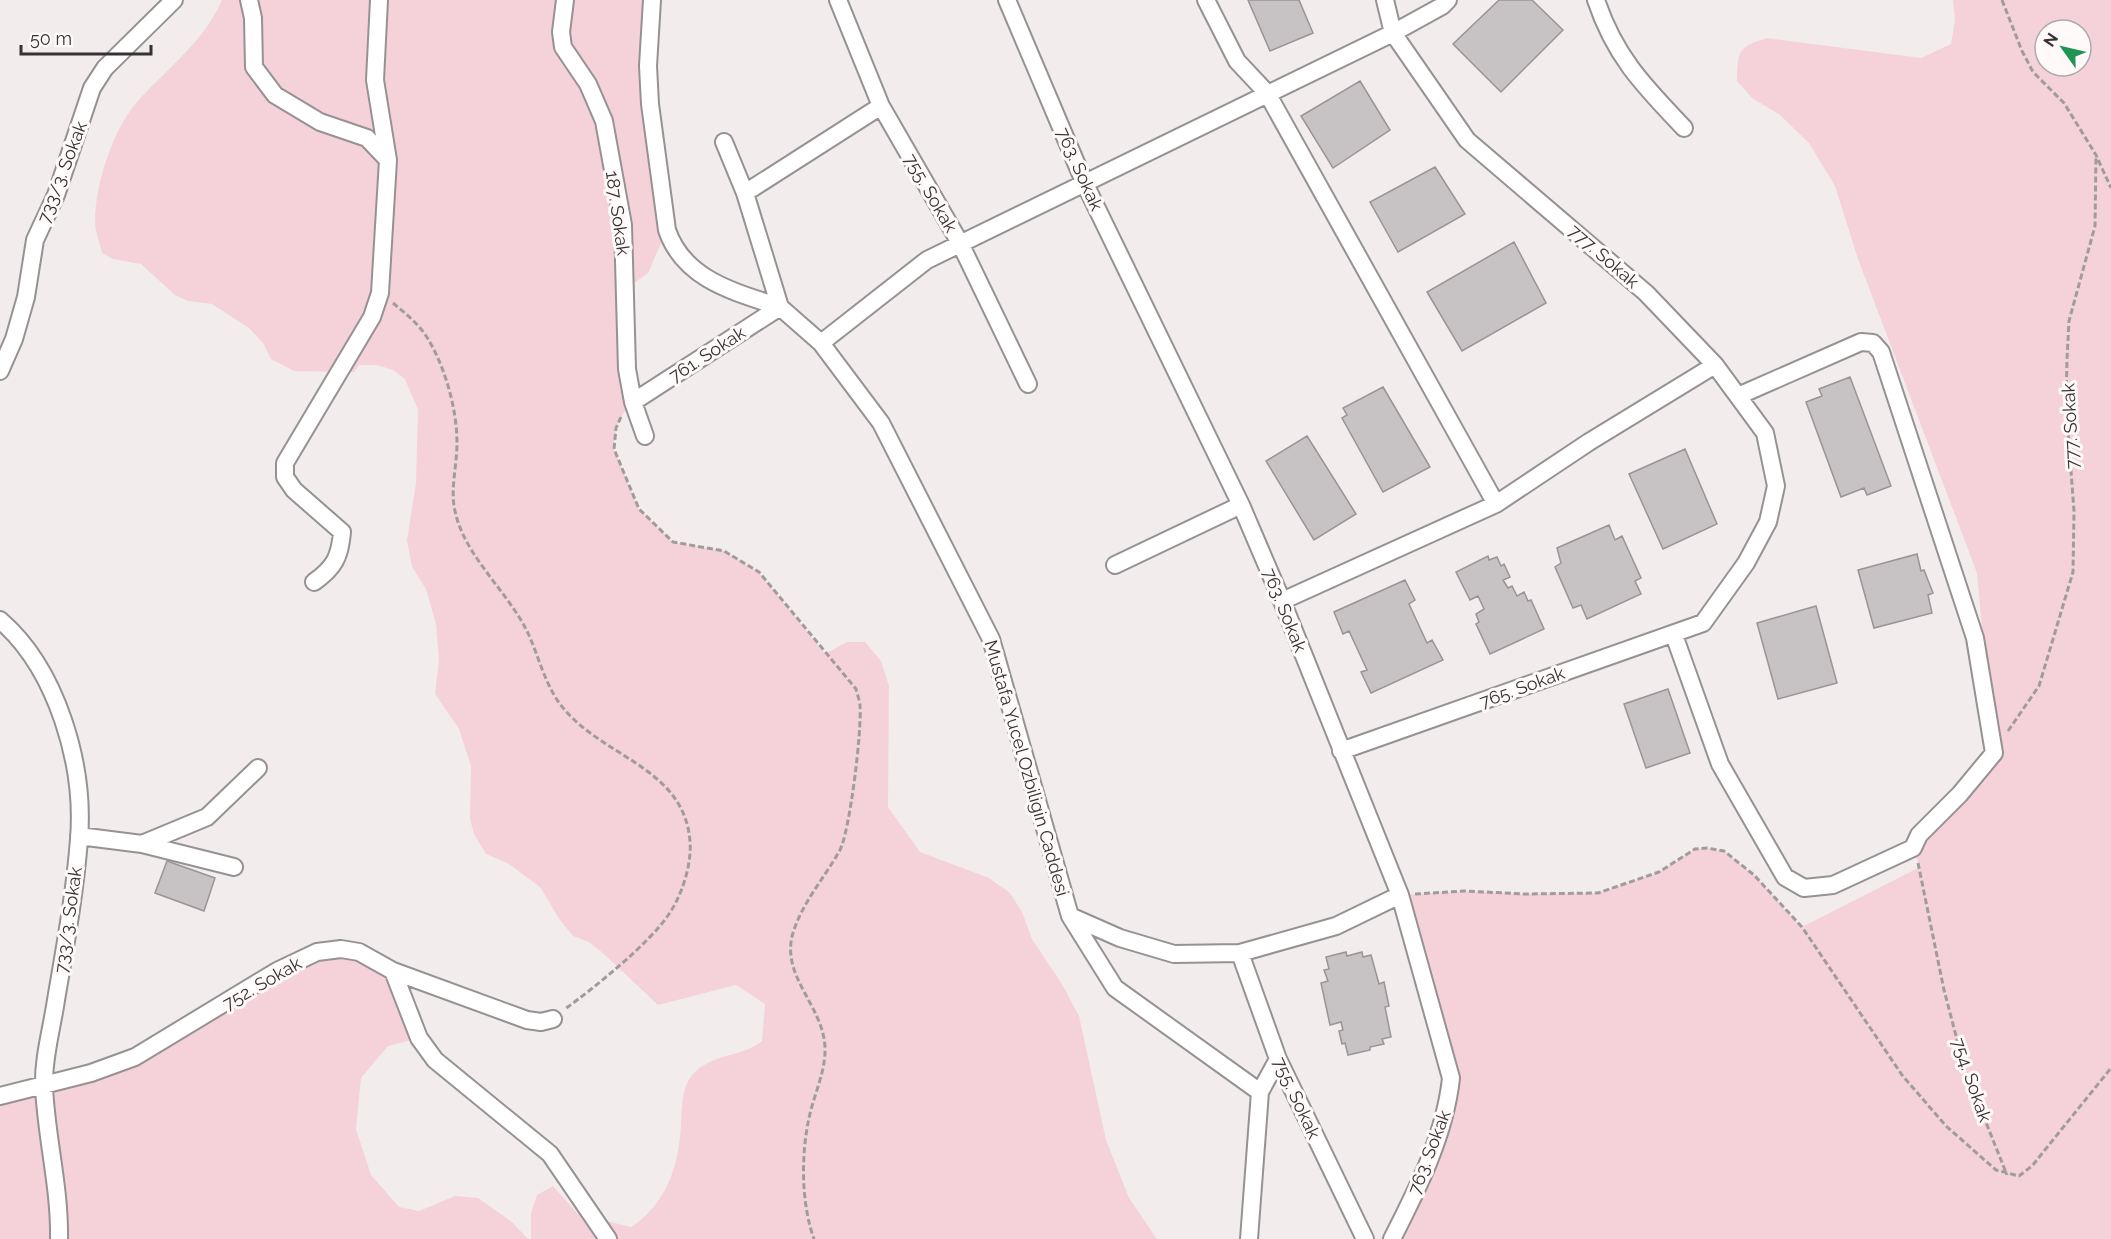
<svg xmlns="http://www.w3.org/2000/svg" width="2111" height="1239" font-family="Raleway,sans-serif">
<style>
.green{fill:#f5d2da;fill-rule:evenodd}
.building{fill:#c7c2c3;stroke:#999495;stroke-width:1.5}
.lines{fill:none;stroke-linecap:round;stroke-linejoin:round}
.street-casing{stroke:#979193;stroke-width:20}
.path{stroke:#a09c9d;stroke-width:3;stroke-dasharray:6 3;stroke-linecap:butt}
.street{stroke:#fff;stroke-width:16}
.labels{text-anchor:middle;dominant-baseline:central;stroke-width:6;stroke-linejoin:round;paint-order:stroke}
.street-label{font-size:18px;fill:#353334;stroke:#fff9fa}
</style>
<rect width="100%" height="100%" fill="#f2eced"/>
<!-- green -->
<path class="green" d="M 222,0 L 652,0 L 650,7 L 667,230 L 648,273 L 627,288 L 633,402 L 623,414 L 616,428 L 614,449 L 639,509 L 673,542 L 724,551 L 759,572 L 825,654 L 847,642 L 865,642 L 881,661 L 889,686 L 888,807 L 920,852 L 989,878 L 1010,893 L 1022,912 L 1032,939 L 1062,984 L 1079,1016 L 1106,1140 L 1129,1198 L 1157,1239 L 531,1239 L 531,1213 L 537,1195 L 553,1186 L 578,1214 L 631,1227 C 662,1207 676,1175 680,1137 C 683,1117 678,1087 696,1071 C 716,1053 742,1057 762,1041 L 765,1004 L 736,985 L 658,1005 L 604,954 L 589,942 L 573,936 L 560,920 L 540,887 L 509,864 L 486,854 L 474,834 L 470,819 L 471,766 L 459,729 L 435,694 L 439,660 L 436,624 L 426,589 L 412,567 L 407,540 L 416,483 L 418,410 L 405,379 L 393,370 L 377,365 L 359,365 L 354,372 L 294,371 L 271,359 L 263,343 L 249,328 L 212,304 L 188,301 L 175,295 L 141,264 L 113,259 L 102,253 C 100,243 95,232 95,221 C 95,185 113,129 137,102 C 167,68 204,42 222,0 Z
M 1953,0 L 2111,0 L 2111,1239 L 1393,1239 L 1451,1078 L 1400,895 L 1465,891 L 1525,894 L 1598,893 L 1659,872 L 1695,849 L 1707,848 L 1724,851 L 1754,875 L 1802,927 L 1920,867 L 1913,848 L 1993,753 L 1977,573 L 1858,259 L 1835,186 L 1809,143 L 1780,115 L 1752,98 L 1737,81 C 1738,51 1737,47 1767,38 L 1921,58 L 1951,44 L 1955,20 ZM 2045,30 L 2081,30 L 2081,66 L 2045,66 Z
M 341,949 L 393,971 L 419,1038 L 388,1046 L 361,1078 L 356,1129 L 371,1175 L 399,1207 L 419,1211 L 455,1196 L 478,1198 L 512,1222 L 528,1239 L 0,1239 L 0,1096 L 91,1073 L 277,971 Z"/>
<!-- building -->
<path class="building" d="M 1248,0 L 1299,0 L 1313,33 L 1270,51 Z
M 1499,0 L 1532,0 L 1563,30 L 1501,92 L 1453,44 Z
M 1360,81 L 1390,130 L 1333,168 L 1301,116 Z
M 1435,167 L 1465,214 L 1398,252 L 1370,202 Z
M 1514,242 L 1546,303 L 1462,351 L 1427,292 Z
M 1850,377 L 1891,486 L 1867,495 L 1864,488 L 1841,497 L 1806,402 L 1822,396 L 1819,389 Z
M 1383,387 L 1430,467 L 1383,492 L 1342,418 L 1347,415 L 1343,408 Z
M 1307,436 L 1356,514 L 1314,540 L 1266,461 Z
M 1685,449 L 1717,524 L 1663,549 L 1629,474 Z
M 1609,525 L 1615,540 L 1622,536 L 1641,578 L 1635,581 L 1641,594 L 1587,619 L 1581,605 L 1573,608 L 1555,567 L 1561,563 L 1557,548 Z
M 1917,554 L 1921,571 L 1924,570 L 1933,593 L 1928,595 L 1932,613 L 1874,628 L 1858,570 Z
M 1488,556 L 1489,560 L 1497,557 L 1501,566 L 1504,564 L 1510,577 L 1503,580 L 1508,588 L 1512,586 L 1517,596 L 1524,592 L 1528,601 L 1531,600 L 1544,629 L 1490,654 L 1476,624 L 1479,622 L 1476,614 L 1484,609 L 1478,596 L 1470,600 L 1456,572 Z
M 1405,580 L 1415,600 L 1409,604 L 1427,643 L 1432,640 L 1443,660 L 1371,693 L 1361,672 L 1367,670 L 1349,631 L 1343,634 L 1334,612 Z
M 1816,606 L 1837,683 L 1778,699 L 1757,623 Z
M 1668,689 L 1690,753 L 1646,768 L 1624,704 Z
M 167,861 L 215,878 L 204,911 L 155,893 Z
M 1346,952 L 1347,956 L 1362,952 L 1363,957 L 1371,955 L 1379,984 L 1384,982 L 1389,1006 L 1385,1007 L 1391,1037 L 1382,1039 L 1384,1044 L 1370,1047 L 1370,1050 L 1348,1055 L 1345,1043 L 1342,1044 L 1339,1031 L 1343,1030 L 1341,1022 L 1330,1025 L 1321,983 L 1328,981 L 1324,970 L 1329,969 L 1326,957 Z"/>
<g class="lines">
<!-- street casing -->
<g class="street-casing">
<path id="street" d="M 249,0 L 253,18 L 254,67 L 275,95 L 320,122 L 367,138 L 388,160
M 565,0 L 561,32 L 563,47 L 588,84 L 604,121 L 623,225 L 627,369 L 633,402 L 645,436
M 652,0 L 648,66 L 650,104 L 667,230 C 684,280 735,292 780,307
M 838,0 L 881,106 L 960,243 L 1028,384
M 1007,0 L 1085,184 L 1241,505 L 1282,601 L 1400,895 L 1451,1078 C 1445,1135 1418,1188 1392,1239
M 1206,0 L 1237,61 L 1267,93 L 1496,504
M 1596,0 C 1615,57 1644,86 1684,128
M 724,142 L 745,193 L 780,307 L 821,343 L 881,423 L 991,639 L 1070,916 L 1115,988 L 1260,1092 L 1278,1059
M 745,193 L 881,106
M 821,343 L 927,260 L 1393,33 L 1442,6 L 1448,0
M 0,371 L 14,339 L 26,297 L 35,240 L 56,195 L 92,88 L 105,68 L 174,0
M 633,402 L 780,307
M 1115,565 L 1241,505
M 314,582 C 334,568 340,557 342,532 L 294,490 L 285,477 L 285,463 L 372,317 L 380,293 L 388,160 L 375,80 L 379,0
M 1282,601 L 1496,504 L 1589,442 L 1715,365
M 0,620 C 57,669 85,765 79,839 C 75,893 65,947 56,1000 C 52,1028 43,1058 44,1086 C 46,1137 60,1187 59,1239
M 1674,635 L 1720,764 L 1785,877 L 1804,888 L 1833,885 L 1913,848 L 1919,835 L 1960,794 L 1994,753 L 1975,638 L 1881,352 L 1873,343 L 1861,342 L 1738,396
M 1341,751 L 1703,623 L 1746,563 L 1768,522 L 1776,486 L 1765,433 L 1715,365 L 1646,293 L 1467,140 L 1393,33 L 1385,0
M 79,836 L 142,844 L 234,867
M 142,844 L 207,817 L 258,768
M 1070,916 L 1120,938 L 1174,954 L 1240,953 L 1336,926 L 1400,895
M 1240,953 L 1278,1059 L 1365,1239
M 393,971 L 527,1020 L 541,1022 L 553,1019
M 0,1096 L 91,1073 L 135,1057 L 277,971 L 317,952 L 341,949 L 359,952 L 393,971 L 419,1038 L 435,1060 L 550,1154 L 608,1239
M 1249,1239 L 1260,1092"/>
</g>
<!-- path -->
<path class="path" d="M 2002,0 L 2022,51 L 2033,72 L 2064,103 L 2096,155 L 2111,188
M 393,303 C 406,314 419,324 428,339 C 445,367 457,409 457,443 C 457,465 450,490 455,511 C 464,555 507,591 527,631 C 539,656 545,687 564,709 C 605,758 684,768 690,841 C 692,864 682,895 669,914 C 650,943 594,988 565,1009
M 621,417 L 616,428 L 614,449 L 639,509 L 673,542 L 724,551 L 759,572 L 856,689 C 857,694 860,701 860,706 C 862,730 850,830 840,850 C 825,877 802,903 793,933 C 780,976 823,1005 825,1047 C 826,1071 814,1094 809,1118 C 801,1155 801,1203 814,1239
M 2008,731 L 2039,686 L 2073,572 L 2074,511 L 2066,405 L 2067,359 L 2069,321 L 2095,226 L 2096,155
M 1918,863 L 1944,990 L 1965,1070 L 2007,1175
M 1415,894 L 1465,891 L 1525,894 L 1598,893 L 1659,872 L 1695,849 L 1707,848 L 1724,851 L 1754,875 L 1802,927 L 1902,1075 L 1946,1126 L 1996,1170 L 2019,1176 L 2032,1166 L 2111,1068"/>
<!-- street -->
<use href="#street" class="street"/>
</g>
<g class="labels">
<!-- street labels -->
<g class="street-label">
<text transform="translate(1080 169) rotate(66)">763. Sokak</text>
<text transform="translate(62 172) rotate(-69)">733/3. Sokak</text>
<text transform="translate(931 193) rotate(60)">755. Sokak</text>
<text transform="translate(618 213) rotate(82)">187. Sokak</text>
<text transform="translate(1604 256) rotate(41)">777. Sokak</text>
<text transform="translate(707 354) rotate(-33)">761. Sokak</text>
<text transform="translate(2070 426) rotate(-93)">777. Sokak</text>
<text transform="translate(1285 610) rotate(68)">763. Sokak</text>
<text transform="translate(1522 687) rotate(-20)">765. Sokak</text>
<text transform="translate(1027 768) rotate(74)">Mustafa Yucel Ozbiligin Caddesi</text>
<text transform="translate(68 920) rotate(-82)">733/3. Sokak</text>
<text transform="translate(262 983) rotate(-30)">752. Sokak</text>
<text transform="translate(1972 1080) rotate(71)">754. Sokak</text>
<text transform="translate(1297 1098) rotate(65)">755. Sokak</text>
<text transform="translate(1429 1152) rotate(-69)">763. Sokak</text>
</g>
</g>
<!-- north arrow -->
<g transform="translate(2063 48) rotate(304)"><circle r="28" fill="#fff9fa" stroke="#aeaaab" stroke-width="1.5"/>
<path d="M0-4.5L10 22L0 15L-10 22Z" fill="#1e9652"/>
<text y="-9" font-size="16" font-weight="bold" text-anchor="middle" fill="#353334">N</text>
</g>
<!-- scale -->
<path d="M21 45v9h130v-9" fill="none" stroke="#353334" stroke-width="3"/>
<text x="30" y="45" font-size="18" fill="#353334" stroke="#fff9fa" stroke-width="4.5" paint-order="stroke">50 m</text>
</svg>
